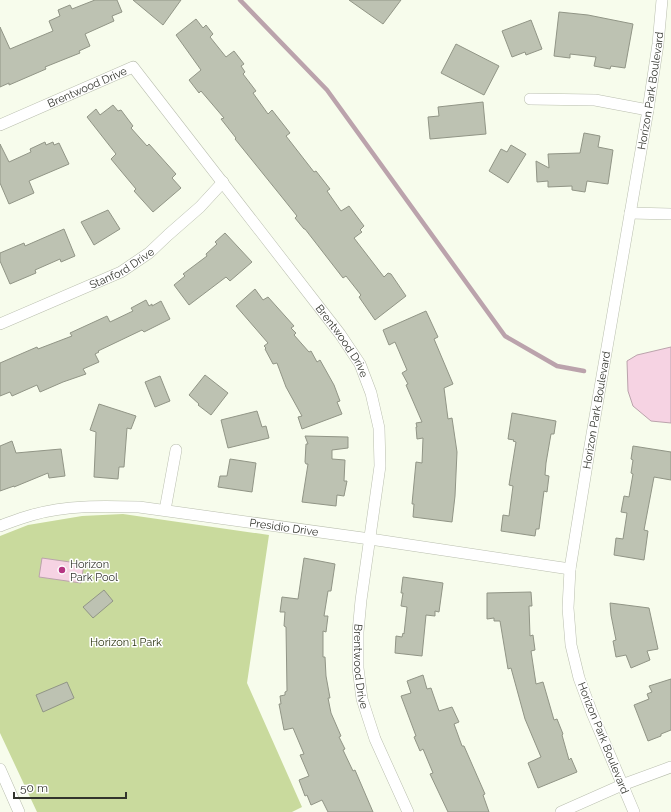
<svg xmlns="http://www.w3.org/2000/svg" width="671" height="812" font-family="Raleway,sans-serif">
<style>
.green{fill:#c9da9d}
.water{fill:#f6d3e3;stroke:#bba3ac}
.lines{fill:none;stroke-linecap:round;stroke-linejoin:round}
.stream{stroke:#bba3ac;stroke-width:4.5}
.building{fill:#bdc2b2;stroke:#919586}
.street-casing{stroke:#b9beae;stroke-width:12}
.street{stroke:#fff;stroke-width:11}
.poi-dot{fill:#b53582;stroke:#fff;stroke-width:1.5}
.labels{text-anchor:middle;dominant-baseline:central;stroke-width:3;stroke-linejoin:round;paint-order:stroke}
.street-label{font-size:11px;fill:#32342d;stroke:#fff}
.poi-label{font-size:11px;fill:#32342d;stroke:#fff;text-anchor:start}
.park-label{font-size:11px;fill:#2b3410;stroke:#fff}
</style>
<rect width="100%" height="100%" fill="#f7fcec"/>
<!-- green -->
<path class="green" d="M 123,514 L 269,535 L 247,683 L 302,807 L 292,812 L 37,812 L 0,733 L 0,536 L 28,525 L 82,516 Z"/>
<!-- water -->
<path class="water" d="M 671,347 L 671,423 L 651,421 L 633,406 L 628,391 L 627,361 L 637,355 Z
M 42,558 L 84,564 L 81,583 L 39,577 Z"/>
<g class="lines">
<!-- stream -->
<path class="stream" d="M 240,0 L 327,90 L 505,336 L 557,366 L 584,371"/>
</g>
<!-- building -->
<path class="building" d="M 95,0 L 117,0 L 122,12 L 112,16 L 114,21 L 85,34 L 90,46 L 79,51 L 80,53 L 45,67 L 46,69 L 9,85 L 9,83 L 0,87 L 0,27 L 10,49 L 53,31 L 49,21 L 60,16 L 58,10 L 70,5 L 72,9 Z
M 133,0 L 181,0 L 163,25 Z
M 349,0 L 401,0 L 383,24 Z
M 559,12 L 588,15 L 633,24 L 625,68 L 611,66 L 610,69 L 594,66 L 596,57 L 570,54 L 570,58 L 554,56 Z
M 196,19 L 203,28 L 206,25 L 213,34 L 210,37 L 226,57 L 234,51 L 244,64 L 241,66 L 245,72 L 243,74 L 256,91 L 253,93 L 268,114 L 272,110 L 290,133 L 286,136 L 314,172 L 316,171 L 330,189 L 327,191 L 341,211 L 349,206 L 364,226 L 360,230 L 362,232 L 354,238 L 384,277 L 388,273 L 391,274 L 406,296 L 375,320 L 359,297 L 361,295 L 346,276 L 343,278 L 305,229 L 304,229 L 295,218 L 297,216 L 281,196 L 235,139 L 236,138 L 221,119 L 224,118 L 201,91 L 199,93 L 189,80 L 201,70 L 176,35 Z
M 531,20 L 542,49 L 526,55 L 525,52 L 512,57 L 502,31 Z
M 456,44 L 499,66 L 484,95 L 441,73 Z
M 483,102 L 486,134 L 430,139 L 428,117 L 439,116 L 438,107 Z
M 113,105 L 118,111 L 121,110 L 133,126 L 131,128 L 147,146 L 149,144 L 176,174 L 172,178 L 181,188 L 153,212 L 134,191 L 136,189 L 111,159 L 116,154 L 87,117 L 96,109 L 100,115 Z
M 584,133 L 600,136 L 598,147 L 613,150 L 608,184 L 587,181 L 585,192 L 572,190 L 572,186 L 548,187 L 548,181 L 537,182 L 536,161 L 549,168 L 548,154 L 580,153 Z
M 45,142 L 46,145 L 53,142 L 54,145 L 59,143 L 69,164 L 29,181 L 34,193 L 9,204 L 0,183 L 0,144 L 9,162 L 31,152 L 30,149 Z
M 511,145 L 526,154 L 508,183 L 489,171 L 501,149 L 507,152 Z
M 108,210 L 120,229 L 94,245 L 81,222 Z
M 64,229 L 75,256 L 61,262 L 60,259 L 35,270 L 36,273 L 10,284 L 0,261 L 0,253 L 24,243 L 25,246 Z
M 225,233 L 252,262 L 230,281 L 226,277 L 189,305 L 174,285 L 185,276 L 183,274 L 207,256 L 206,254 L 217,244 L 215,242 Z
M 255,289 L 263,300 L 268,297 L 294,326 L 291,328 L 296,333 L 294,335 L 309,352 L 311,351 L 317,362 L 320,360 L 334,385 L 340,401 L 337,402 L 342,414 L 302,429 L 298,417 L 302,416 L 286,387 L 277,363 L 273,364 L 265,349 L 266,348 L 264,346 L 268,343 L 236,306 Z
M 146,300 L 149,306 L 152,304 L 152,306 L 161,301 L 170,319 L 144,332 L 142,330 L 98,351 L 99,352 L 95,354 L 99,362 L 83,369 L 86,374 L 63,382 L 40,392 L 37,385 L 12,396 L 10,392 L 0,396 L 0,363 L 37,347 L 38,349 L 72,336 L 70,333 L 107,316 L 110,322 L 133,311 L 131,308 L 133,307 Z
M 426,311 L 438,337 L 434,339 L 453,384 L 444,388 L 448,419 L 452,418 L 457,452 L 455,496 L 452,522 L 413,517 L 414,504 L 412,504 L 416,462 L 422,463 L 423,438 L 417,439 L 416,427 L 417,427 L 416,423 L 422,422 L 406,385 L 408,384 L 402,373 L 407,370 L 395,342 L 389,345 L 383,330 Z
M 205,375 L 228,393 L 211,415 L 198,405 L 199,404 L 189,395 Z
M 160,376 L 170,401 L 155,407 L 145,382 Z
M 99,404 L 136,416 L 131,429 L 127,428 L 124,467 L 119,467 L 118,479 L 94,477 L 96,432 L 90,430 Z
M 257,411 L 262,427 L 266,426 L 269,438 L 228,448 L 221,420 Z
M 512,413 L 556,421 L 554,434 L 551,434 L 546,463 L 545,475 L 549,476 L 547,492 L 544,491 L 539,529 L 536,529 L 535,536 L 501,531 L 503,515 L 509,516 L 513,486 L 509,485 L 516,442 L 513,441 L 514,440 L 508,439 Z
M 305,436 L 348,437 L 348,448 L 332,450 L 332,459 L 345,460 L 344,481 L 347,481 L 344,496 L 337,495 L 336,506 L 302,502 L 308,464 L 306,464 L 305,462 L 306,444 L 308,444 Z
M 12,441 L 16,453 L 61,449 L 65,476 L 49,478 L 48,473 L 14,487 L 14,486 L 0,491 L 0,446 Z
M 633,446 L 671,452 L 671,480 L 654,477 L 644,530 L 648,531 L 644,560 L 614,555 L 616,538 L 623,539 L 627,513 L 621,512 L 624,496 L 629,497 L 633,474 L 631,473 L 633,460 L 631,459 Z
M 230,459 L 256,463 L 252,492 L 218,487 L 220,476 L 227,476 Z
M 304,558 L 335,564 L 331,591 L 328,591 L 324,616 L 328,616 L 326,632 L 323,631 L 323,657 L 325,657 L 326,676 L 330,698 L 328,698 L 331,713 L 341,736 L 339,737 L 345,749 L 343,750 L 353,771 L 355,770 L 373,812 L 328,812 L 322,800 L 311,805 L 307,795 L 305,796 L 299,780 L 309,776 L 300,755 L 304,754 L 293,728 L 284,730 L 279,704 L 281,704 L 280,696 L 285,695 L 285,692 L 287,691 L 286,627 L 284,626 L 285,612 L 280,612 L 282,597 L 298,599 Z
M 403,577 L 443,583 L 439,612 L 435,611 L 435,616 L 426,615 L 422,656 L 395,653 L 396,636 L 402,637 L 403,633 L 404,634 L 407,607 L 401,606 L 403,593 L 401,593 Z
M 104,590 L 113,601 L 93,618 L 83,607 Z
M 531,592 L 532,606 L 529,606 L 530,636 L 533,635 L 535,650 L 531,651 L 536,684 L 543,682 L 554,720 L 557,719 L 563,734 L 562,735 L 569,760 L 571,758 L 577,772 L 538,788 L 528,763 L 541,757 L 525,719 L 511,668 L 508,669 L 500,621 L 494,621 L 494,618 L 487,619 L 487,593 Z
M 610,603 L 649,608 L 658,649 L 647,651 L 650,660 L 631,668 L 626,655 L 616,657 L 613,641 L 616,640 L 611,615 Z
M 423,675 L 427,689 L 431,688 L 439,711 L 452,707 L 459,722 L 454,724 L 462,746 L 464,746 L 485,794 L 483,795 L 489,812 L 448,812 L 430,774 L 433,773 L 423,749 L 420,751 L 414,737 L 416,736 L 401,696 L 411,693 L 407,681 Z
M 671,679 L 671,730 L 661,734 L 661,736 L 648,741 L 634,705 L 649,699 L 647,694 L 652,692 L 649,686 Z
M 67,682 L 74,698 L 43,712 L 36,695 Z"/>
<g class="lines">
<!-- street casing -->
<g class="street-casing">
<g id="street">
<path d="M 530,99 L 595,100 L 648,110"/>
<path id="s1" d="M 0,125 L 133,67 L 340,334 L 360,364 L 371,393 L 379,428 L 380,466 L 361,600 L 358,632 L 358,668 L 362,699 L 375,739 L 408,812"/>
<path d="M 630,213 L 671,214"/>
<path id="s2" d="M 0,324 L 121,272 L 149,253 L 168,235 L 200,207 L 223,182"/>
<path d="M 165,510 L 176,450"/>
<path id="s3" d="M 0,526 C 11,522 21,518 32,515 C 67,505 103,506 139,507 L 370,539 L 570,569"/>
<path d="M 0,769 L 19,812"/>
<path d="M 561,812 L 622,785 L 671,767"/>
<path id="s4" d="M 634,812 L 592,713 L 579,678 L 571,645 L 568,608 L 570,569 L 591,440 L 648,110 L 658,44 L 662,0"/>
</g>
</g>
<!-- street -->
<use href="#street" class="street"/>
</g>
<!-- markers -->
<circle class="poi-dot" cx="62" cy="570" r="4"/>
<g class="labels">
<!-- street labels -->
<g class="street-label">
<text stroke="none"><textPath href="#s1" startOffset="95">Brentwood Drive</textPath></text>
<text stroke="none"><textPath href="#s4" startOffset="740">Horizon Park Boulevard</textPath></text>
<text stroke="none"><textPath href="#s2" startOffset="134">Stanford Drive</textPath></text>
<text stroke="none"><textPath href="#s1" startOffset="490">Brentwood Drive</textPath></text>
<text stroke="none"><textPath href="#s4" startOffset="416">Horizon Park Boulevard</textPath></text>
<text stroke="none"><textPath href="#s3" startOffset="288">Presidio Drive</textPath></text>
<text stroke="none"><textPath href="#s1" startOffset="826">Brentwood Drive</textPath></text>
<text transform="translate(603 738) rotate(68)">Horizon Park Boulevard</text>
</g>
<!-- poi labels -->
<g class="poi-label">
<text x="70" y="564">Horizon<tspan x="70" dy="13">Park Pool</tspan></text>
</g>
<!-- park labels -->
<g class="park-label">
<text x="126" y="642">Horizon 1 Park</text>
</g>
</g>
<!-- scale -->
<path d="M14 792v6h112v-6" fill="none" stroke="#32342d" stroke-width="2"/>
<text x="20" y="792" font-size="12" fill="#32342d" stroke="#ffffff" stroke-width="3" paint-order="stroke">50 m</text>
</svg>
